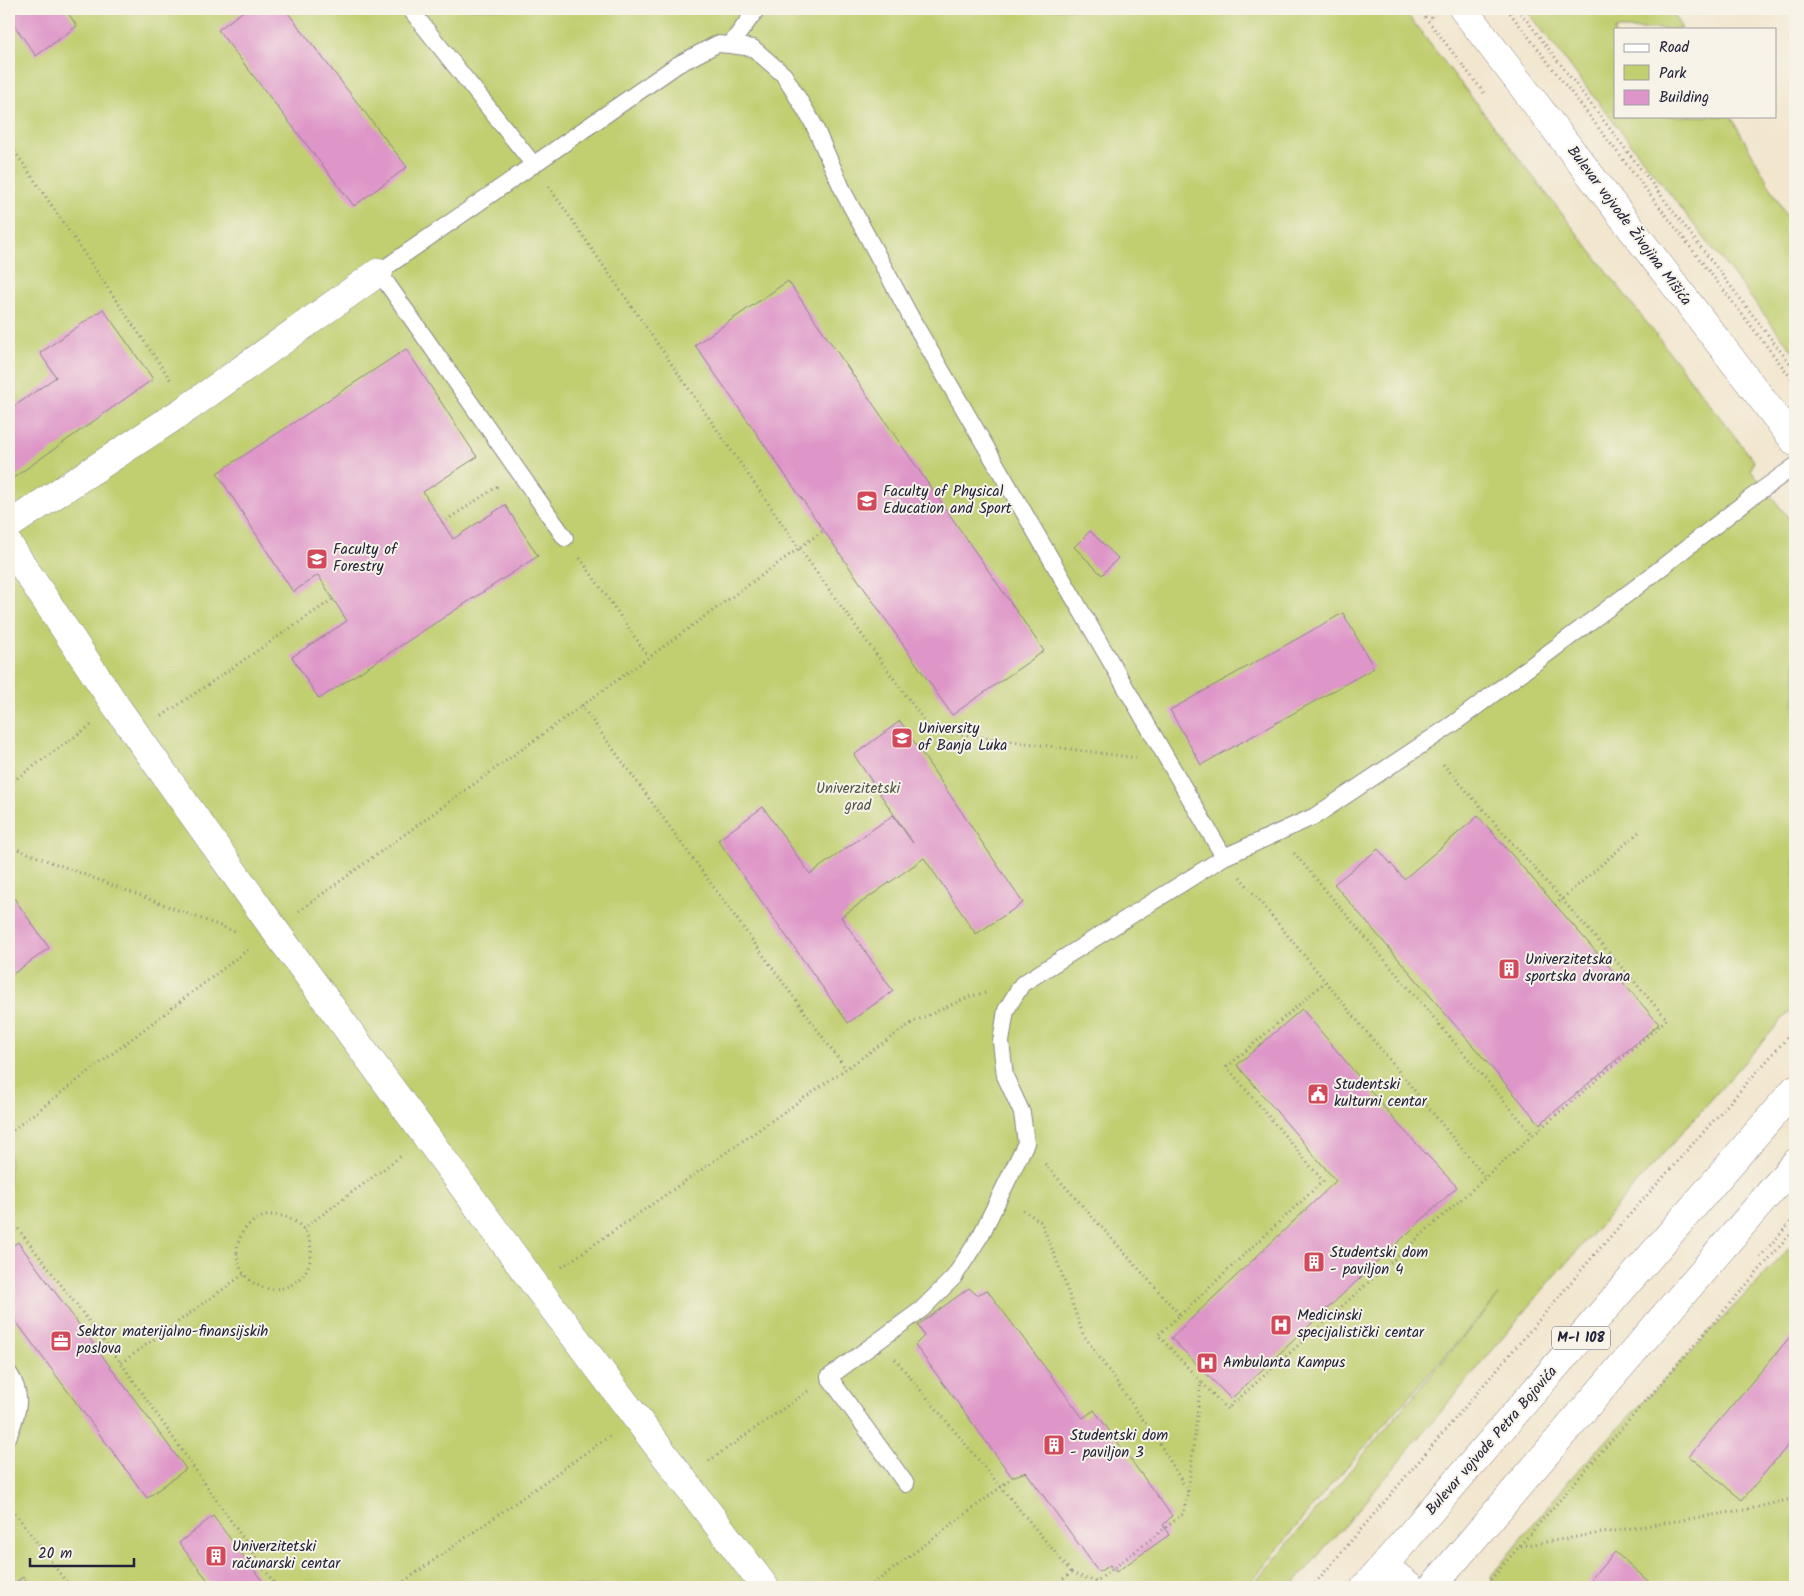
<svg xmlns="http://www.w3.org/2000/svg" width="1804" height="1596" font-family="Kalam,sans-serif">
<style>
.green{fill:#c1cf71;stroke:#727856}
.building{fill:#de95c8}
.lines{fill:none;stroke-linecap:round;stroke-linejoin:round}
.lane-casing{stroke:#8a8484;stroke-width:18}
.street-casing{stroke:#8a8484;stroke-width:29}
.secondary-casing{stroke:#8a8484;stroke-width:29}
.primary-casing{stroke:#8a8484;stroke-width:29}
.path{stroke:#8a8484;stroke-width:3;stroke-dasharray:1 4;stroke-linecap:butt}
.lane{stroke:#fff;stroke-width:16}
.street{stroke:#fff;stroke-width:28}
.secondary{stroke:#fff;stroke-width:28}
.primary{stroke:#fff;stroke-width:28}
.labels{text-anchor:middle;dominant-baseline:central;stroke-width:4;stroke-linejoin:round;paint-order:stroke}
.shield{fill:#f7f3e8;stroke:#62616f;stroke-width:1}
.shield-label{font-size:14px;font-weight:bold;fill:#22223b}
.street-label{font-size:15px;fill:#22223b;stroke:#f7f3e8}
.poi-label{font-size:15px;fill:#22223b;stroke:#f7f3e8;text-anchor:start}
.park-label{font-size:15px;fill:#52564b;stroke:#f7f3e8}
</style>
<rect width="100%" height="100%" fill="#f7f3e8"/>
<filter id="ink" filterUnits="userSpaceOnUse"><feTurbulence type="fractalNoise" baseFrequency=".02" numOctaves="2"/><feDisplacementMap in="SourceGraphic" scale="10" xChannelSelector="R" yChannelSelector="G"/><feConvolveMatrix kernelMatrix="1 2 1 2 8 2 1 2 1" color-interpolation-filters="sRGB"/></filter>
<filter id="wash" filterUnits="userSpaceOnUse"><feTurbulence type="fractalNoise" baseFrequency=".0096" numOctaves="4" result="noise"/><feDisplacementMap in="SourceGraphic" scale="20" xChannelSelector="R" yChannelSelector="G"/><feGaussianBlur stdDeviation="1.12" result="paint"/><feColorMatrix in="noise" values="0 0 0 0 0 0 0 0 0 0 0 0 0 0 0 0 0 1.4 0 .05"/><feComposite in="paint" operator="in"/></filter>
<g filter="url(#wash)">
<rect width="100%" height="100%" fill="#f2e6ce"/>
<!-- green -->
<path class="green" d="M 9,9 L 1403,9 L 1754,461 L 1751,470 L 1790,520 L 1795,520 L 1795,1005 L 1553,1278 L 1376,1489 L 1291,1587 L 1251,1587 L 1499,1295 L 1323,1494 L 1247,1587 L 9,1587 Z
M 1530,9 L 1671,9 L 1682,29 L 1615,29 L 1615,116 L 1731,116 L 1795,231 L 1795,354 L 1527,11 Z
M 1795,1242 L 1795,1587 L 1493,1587 L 1491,1576 L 1569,1480 Z"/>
<g id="blocks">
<!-- building -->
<path class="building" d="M 9,9 L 65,9 L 77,26 L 36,56 L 9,18 Z
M 246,9 L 285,9 L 407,167 L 354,206 L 218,30 Z
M 788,281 L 1044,651 L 952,715 L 695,345 Z
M 103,309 L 153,379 L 9,481 L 9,410 L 56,377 L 40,353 Z
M 406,349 L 477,457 L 423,492 L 453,539 L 505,505 L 538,556 L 319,699 L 292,657 L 347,621 L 318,575 L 293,592 L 217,473 Z
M 1090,531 L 1118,558 L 1102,575 L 1074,547 Z
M 1343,613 L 1374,668 L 1201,765 L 1170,710 Z
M 900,721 L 1023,903 L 976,934 L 924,858 L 841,917 L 893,991 L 848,1023 L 718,840 L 763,807 L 810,874 L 893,815 L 913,843 L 854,755 Z
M 1478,816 L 1659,1024 L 1540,1124 L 1334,884 L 1378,849 L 1404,879 Z
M 9,891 L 49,948 L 9,977 Z
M 1302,1009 L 1398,1124 L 1457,1187 L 1231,1399 L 1171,1338 L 1336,1181 L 1237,1065 Z
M 18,1242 L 186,1469 L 147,1498 L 9,1312 L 9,1248 Z
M 969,1288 L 977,1295 L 987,1290 L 1083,1418 L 1094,1410 L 1172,1516 L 1163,1525 L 1169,1535 L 1116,1572 L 1110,1565 L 1099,1572 L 1026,1472 L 1012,1477 L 915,1345 L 924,1336 L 918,1325 Z
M 1795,1331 L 1795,1437 L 1742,1500 L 1689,1456 Z
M 213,1516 L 253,1569 L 267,1587 L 213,1587 L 179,1543 Z
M 1615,1552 L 1655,1587 L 1584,1587 Z
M 23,1577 L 30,1587 L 9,1587 Z"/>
</g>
</g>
<g filter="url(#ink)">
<use href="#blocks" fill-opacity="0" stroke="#8a8484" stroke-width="1"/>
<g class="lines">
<!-- lane casing -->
<g class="lane-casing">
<path id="lane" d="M 410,9 L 534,165
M 730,45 L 757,9
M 565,538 L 379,272 L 677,65 L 717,44 L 730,45 L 753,48 L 784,75 L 813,123 L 845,195 L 914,323 L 1224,857
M 9,1373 C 24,1396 18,1412 9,1435
M 906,1484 L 829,1377 L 922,1309 L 954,1277 L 981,1235 L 1026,1143 L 1022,1113 L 1005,1076 L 1001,1042 L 1006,1010 L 1022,984 L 1224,857 L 1315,816 L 1453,724 L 1638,586 L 1749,499 L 1795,466"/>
</g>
<!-- street casing -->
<g class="street-casing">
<path id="street" d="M 9,525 L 189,407 L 379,272
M 9,545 L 116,706 L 274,929 L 536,1286 L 765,1587
M 1384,1566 L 1411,1587"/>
</g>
<!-- secondary casing -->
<g class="secondary-casing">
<path id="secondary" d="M 1463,9 L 1795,442"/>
</g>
<!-- primary casing -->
<g class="primary-casing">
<path id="primary" d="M 1365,1587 L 1795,1089
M 1432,1587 L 1795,1163"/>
</g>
<!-- path -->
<path class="path" d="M 1419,9 L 1485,94
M 1425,9 L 1432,18
M 1507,9 L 1795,383
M 1518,9 L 1795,370
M 9,143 L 172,382
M 549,187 L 799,548 L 931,730 L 1136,758
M 442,523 L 498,486
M 580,558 L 648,656
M 581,705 L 846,1069
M 162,716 L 333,599
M 9,784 L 91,725
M 9,846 L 236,932
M 1294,853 L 1533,1135 L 1667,1019 L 1442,763
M 1240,877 L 1485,1177
M 1555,905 L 1639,832
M 299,911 L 824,530
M 9,1133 L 250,948
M 1045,1164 L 1180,1315 L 1158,1335 L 1201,1382 L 1188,1492 L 1183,1514 L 1096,1582 L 1072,1573 L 1051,1587
M 1023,1210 L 1041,1222 L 1060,1269 L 1083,1334 L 1160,1444 L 1188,1492
M237 1252a37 37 0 1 1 74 0a37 37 0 1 1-74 0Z
M 9,1217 L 121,1363 L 277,1587
M 303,1229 L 401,1156
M 1760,1257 L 1795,1217
M 562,1267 L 913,1022 L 971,996 L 985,993
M 1180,1315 L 1323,1181 L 1227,1067 L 1325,982
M 895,1359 L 1072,1573
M 121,1363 L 244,1274
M 1202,1383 L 1227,1409 L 1533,1135
M 709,1461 L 808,1391
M 9,1505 L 70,1587
M 1521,1546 L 1750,1509 L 1795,1498
M 396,1587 L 611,1435
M 869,1587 L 1001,1487 L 1012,1477
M 1312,1587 L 1601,1247 L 1795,1029
M 1484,1587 L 1795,1229"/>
<!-- lane -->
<use href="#lane" class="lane"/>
<!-- street -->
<use href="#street" class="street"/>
<!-- secondary -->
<use href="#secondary" class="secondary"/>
<!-- primary -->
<use href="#primary" class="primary"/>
</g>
</g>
<!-- icons -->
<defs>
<g id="university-square" transform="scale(1.125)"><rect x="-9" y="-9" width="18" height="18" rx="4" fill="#d1495b" stroke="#f7f3e8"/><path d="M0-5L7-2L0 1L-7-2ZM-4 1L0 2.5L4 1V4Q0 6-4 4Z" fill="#fff"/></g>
<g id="building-square" transform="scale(1.125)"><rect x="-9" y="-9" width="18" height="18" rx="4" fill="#d1495b" stroke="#f7f3e8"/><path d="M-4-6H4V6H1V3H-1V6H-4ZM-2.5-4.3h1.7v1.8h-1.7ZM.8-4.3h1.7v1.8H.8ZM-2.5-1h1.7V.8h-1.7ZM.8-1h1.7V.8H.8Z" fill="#fff"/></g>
<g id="civic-square" transform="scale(1.125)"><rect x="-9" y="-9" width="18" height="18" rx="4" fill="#d1495b" stroke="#f7f3e8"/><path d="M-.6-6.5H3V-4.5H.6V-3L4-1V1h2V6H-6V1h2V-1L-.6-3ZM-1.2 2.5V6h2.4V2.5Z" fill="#fff"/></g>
<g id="hospital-square" transform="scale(1.125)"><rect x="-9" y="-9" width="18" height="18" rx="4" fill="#d1495b" stroke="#f7f3e8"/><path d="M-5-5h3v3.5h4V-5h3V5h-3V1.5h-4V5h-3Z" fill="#fff"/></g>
<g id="office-square" transform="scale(1.125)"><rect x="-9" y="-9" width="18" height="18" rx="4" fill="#d1495b" stroke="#f7f3e8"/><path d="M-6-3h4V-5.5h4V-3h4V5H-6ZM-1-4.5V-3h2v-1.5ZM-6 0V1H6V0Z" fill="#fff"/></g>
</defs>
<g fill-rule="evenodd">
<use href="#university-square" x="867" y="501"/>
<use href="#university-square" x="317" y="559"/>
<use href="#university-square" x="902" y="738"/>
<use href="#building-square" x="1509" y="969"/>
<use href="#civic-square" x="1318" y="1094"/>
<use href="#building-square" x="1314" y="1262"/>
<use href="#hospital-square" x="1281" y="1325"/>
<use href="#office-square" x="61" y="1341"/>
<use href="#hospital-square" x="1207" y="1363"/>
<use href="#building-square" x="1054" y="1445"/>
<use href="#building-square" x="216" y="1556"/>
</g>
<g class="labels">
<!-- shield labels -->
<rect class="shield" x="1552" y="1326.5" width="58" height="23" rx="4"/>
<g class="shield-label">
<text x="1581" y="1338">M-I 108</text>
</g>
<!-- street labels -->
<g class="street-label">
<text transform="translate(1629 226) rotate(53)">Bulevar vojvode Živojina Mišića</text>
<text transform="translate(1492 1441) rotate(-49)">Bulevar vojvode Petra Bojovića</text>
</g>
<!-- poi labels -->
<g class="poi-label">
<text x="883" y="492">Faculty of Physical<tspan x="883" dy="17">Education and Sport</tspan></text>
<text x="333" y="550">Faculty of<tspan x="333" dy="17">Forestry</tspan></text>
<text x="918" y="729">University<tspan x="918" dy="17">of Banja Luka</tspan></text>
<text x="1525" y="960">Univerzitetska<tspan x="1525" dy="17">sportska dvorana</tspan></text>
<text x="1334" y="1085">Studentski<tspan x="1334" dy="17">kulturni centar</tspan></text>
<text x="1330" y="1253">Studentski dom<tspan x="1330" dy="17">- paviljon 4</tspan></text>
<text x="1297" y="1316">Medicinski<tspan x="1297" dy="17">specijalistički centar</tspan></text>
<text x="77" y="1332">Sektor materijalno-finansijskih<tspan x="77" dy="17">poslova</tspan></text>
<text x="1223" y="1363">Ambulanta Kampus</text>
<text x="1070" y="1436">Studentski dom<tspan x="1070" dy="17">- paviljon 3</tspan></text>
<text x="232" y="1547">Univerzitetski<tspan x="232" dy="17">računarski centar</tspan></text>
</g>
<!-- park labels -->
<g class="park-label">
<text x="858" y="789">Univerzitetski<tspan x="858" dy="17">grad</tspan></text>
</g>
</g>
<!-- margin -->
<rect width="1804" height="1596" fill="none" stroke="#f7f3e8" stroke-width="30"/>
<!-- legend -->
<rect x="1614" y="28" width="162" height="90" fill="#f7f3e8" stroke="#a29fa3"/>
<rect x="1624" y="44" width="25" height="8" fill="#ffffff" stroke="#a29fa3"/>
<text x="1659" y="52" font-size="15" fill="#22223b">Road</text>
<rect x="1624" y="65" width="25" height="15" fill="#c1cf71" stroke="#a29fa3"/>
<text x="1659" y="78" font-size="15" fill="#22223b">Park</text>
<rect x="1624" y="90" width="25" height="15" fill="#de95c8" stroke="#a29fa3"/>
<text x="1659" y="102" font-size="15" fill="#22223b">Building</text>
<!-- scale -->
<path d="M30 1558v8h104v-8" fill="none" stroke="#22223b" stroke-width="2.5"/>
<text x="38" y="1558" font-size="15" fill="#22223b" stroke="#f7f3e8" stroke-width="4" paint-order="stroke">20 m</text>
</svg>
